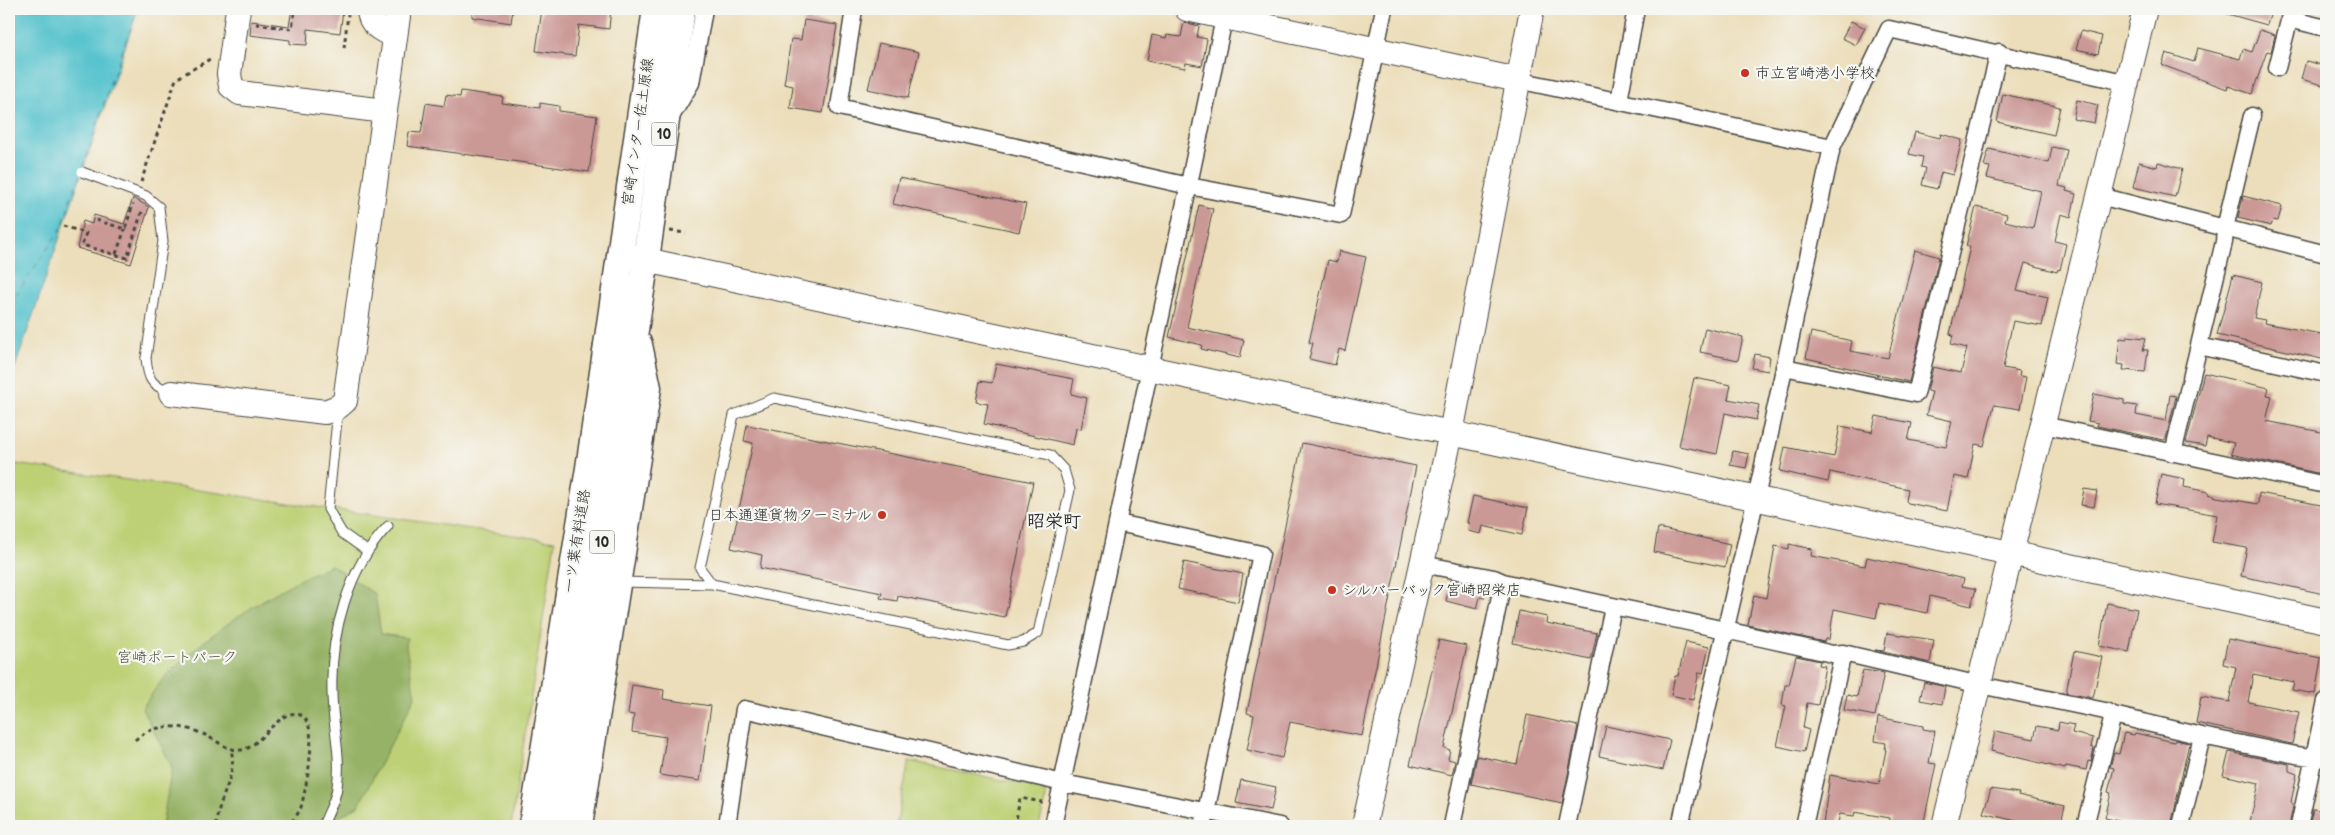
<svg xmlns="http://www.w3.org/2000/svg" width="2335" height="835" font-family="'Balsamiq Sans','Klee One',sans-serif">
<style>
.green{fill:#bdd074;stroke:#747e50}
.forest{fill:#96b266;stroke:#606e48}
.water{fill:#56c3cd;stroke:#40777c}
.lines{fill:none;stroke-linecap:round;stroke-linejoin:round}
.ferry{stroke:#38595c;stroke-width:1;stroke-dasharray:6 5;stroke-linecap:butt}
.building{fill:#ca9895}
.lane-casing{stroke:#484640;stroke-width:11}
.street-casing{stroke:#484640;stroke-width:19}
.secondary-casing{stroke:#484640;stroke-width:26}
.primary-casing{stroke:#484640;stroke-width:29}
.path{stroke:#484640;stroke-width:3;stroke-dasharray:4 4;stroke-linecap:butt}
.lane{stroke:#fff;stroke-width:9}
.street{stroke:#fff;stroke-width:16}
.secondary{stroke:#fff;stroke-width:24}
.primary{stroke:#fff;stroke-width:26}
.lane-bridge-casing{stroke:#484640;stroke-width:11;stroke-linecap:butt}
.lane-bridge{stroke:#fff;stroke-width:9}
.poi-dot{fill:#c8321e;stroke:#f6f6f2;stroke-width:2}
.labels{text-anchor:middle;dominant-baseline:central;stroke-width:4.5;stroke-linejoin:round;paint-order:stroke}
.shield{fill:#f6f6f2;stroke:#686867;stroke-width:1}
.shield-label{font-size:14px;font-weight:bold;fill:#2b2b2b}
.poi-label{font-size:15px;fill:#2b2b2b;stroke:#f6f6f2;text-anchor:start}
.street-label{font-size:15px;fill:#2b2b2b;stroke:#f6f6f2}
.park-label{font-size:15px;fill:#50543d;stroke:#f6f6f2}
.quarter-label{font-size:18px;font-weight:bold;fill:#2b2b2b;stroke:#f6f6f2}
</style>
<rect width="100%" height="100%" fill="#f6f6f2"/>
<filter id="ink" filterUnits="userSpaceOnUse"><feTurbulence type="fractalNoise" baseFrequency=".02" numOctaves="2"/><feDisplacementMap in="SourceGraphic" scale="10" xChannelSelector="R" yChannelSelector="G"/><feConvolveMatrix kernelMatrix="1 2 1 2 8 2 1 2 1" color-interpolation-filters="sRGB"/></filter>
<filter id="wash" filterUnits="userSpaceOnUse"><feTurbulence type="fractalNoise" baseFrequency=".0096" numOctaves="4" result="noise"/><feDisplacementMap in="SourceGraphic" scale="20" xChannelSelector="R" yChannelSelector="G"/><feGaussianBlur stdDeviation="1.12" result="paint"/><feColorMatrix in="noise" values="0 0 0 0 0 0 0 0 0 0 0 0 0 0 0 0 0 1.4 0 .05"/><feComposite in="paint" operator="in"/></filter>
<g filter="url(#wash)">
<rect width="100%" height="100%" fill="#ecdeba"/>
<!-- green -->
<path class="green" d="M 9,463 L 555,541 L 511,826 L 9,826 Z
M 909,761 L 1045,789 L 1046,797 L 1039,826 L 896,826 Z"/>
<!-- forest -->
<path class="forest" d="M 331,565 L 375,594 L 381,634 L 407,638 L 406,647 L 415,697 L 359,805 L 324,826 L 162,826 L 172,767 L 142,708 C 150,697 158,684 167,675 C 209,632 276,588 331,565 Z"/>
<!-- water -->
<path class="water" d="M 9,9 L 138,9 L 9,385 Z"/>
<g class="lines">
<!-- ferry -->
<path class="ferry" d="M 83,169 L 111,81 L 138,9
M 9,305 L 63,226 L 71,197 L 81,175"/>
</g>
<g id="blocks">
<!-- building -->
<path class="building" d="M 292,9 L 336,9 L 343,11 L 340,33 L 308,29 L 307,45 L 290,44 L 290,40 L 250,35 L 251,21 L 289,26 Z
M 472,9 L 513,9 L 511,23 L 472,17 Z
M 542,9 L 611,9 L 609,29 L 579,25 L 575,56 L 536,51 Z
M 2224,9 L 2272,9 L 2267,25 L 2224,13 Z
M 804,20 L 837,25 L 823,113 L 790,108 L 793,86 L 784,84 L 791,39 L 801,40 Z
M 1851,21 L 1865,28 L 1856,45 L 1842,38 Z
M 1184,22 L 1199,26 L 1197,37 L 1207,39 L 1202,66 L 1186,63 L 1185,68 L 1147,61 L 1152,35 L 1166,38 L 1167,35 L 1181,37 Z
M 2260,30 L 2275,35 L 2271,52 L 2267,51 L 2252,94 L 2228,86 L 2227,89 L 2162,65 L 2166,53 L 2194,62 L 2198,48 L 2240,59 L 2243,49 L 2252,52 Z
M 2081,31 L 2102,36 L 2098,54 L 2076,49 Z
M 879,43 L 919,52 L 908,98 L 868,89 Z
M 2306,61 L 2326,66 L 2326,86 L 2301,79 Z
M 461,91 L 503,97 L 502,103 L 540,108 L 540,103 L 559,106 L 559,111 L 597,116 L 589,172 L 407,146 L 409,132 L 421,133 L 426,103 L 444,106 L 446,95 L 460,97 Z
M 2003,94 L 2060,107 L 2054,135 L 1997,122 Z
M 2077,100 L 2098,105 L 2094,123 L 2073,119 Z
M 1915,132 L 1940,138 L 1941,134 L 1962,140 L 1953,175 L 1941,172 L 1937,189 L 1922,185 L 1926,168 L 1921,167 L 1923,157 L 1909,154 Z
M 2052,147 L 2067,150 L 2059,186 L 2067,188 L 2066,191 L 2076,194 L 2071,217 L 2061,214 L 2055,241 L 2066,244 L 2060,270 L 2058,269 L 2057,272 L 2025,263 L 2017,290 L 2048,297 L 2042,326 L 2013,321 L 2003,368 L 2020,371 L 2019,376 L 2026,377 L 2020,409 L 1994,405 L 1984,446 L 1975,444 L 1968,479 L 1954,476 L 1947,511 L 1908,503 L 1906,501 L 1908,489 L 1830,472 L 1828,482 L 1780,471 L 1785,447 L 1834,457 L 1840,426 L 1872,432 L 1876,416 L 1912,423 L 1908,440 L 1946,447 L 1952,421 L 1926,415 L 1932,392 L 1928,391 L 1928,387 L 1933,367 L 1961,373 L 1967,348 L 1951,344 L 1953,335 L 1950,334 L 1970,247 L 1966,246 L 1976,207 L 2007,214 L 2005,221 L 2033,228 L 2041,191 L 1987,178 L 1990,167 L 1984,166 L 1989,149 L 2049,163 Z
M 2139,162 L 2157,167 L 2158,162 L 2182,169 L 2175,197 L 2133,187 Z
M 899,178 L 1026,204 L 1019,232 L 893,204 Z
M 2243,196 L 2282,206 L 2278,221 L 2273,220 L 2271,226 L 2238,218 Z
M 133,198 L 149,207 L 131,264 L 77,248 L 83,221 L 92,224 L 94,215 L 124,224 Z
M 1199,205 L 1213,209 L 1187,327 L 1244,340 L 1240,358 L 1201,349 L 1202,345 L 1169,337 Z
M 1915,250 L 1939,257 L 1909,382 L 1806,358 L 1811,332 L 1852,341 L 1850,351 L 1888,358 Z
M 1339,251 L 1366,257 L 1345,351 L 1339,349 L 1335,365 L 1309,359 L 1313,343 L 1309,342 L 1328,260 L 1337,262 Z
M 2233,275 L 2262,282 L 2254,318 L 2265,320 L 2264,323 L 2326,335 L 2326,360 L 2217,335 Z
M 1705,328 L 1743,337 L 1738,360 L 1700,352 Z
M 2127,336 L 2146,338 L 2143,350 L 2148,350 L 2145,372 L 2123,370 L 2124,365 L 2117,364 L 2120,338 L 2127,339 Z
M 1755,354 L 1770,357 L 1768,371 L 1752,368 Z
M 996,364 L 1074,379 L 1071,394 L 1087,398 L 1081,429 L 1076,428 L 1073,445 L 984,424 L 988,404 L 976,402 L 980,381 L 992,383 Z
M 2204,373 L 2269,388 L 2267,395 L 2272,396 L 2266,421 L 2326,433 L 2321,474 L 2231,454 L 2234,443 L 2207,437 L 2205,446 L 2186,443 Z
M 1694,378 L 1731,385 L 1728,399 L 1759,405 L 1756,420 L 1725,413 L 1717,454 L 1679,446 Z
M 2094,394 L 2124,400 L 2124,404 L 2137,406 L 2136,415 L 2166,421 L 2170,395 L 2176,396 L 2166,439 L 2164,440 L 2097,426 L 2098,423 L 2088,421 Z
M 747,425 L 1033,482 L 1005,617 L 898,596 L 897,601 L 880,598 L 882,593 L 760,568 L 762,555 L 731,548 L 753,443 L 744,441 Z
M 1302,443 L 1416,466 L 1362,736 L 1290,722 L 1282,758 L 1247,750 L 1254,715 L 1247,713 Z
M 1733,451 L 1749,454 L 1746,468 L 1730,465 Z
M 2161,474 L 2185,479 L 2184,487 L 2208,492 L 2208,494 L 2217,497 L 2258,504 L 2259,493 L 2326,506 L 2326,584 L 2324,594 L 2241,576 L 2247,548 L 2212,542 L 2217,515 L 2155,504 Z
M 2084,489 L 2097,491 L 2094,507 L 2081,505 Z
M 1473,496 L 1528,508 L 1522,535 L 1483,526 L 1481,534 L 1468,531 L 1469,523 L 1467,523 Z
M 1658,528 L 1730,544 L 1725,567 L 1654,552 Z
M 1789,544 L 1812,549 L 1811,556 L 1865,566 L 1867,557 L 1964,579 L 1962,586 L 1976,589 L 1971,606 L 1930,596 L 1927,613 L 1879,603 L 1876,618 L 1834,609 L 1829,639 L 1825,639 L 1824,642 L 1748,625 L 1754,595 L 1766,598 L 1775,546 L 1789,549 Z
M 1184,562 L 1243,574 L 1238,602 L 1178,589 Z
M 1451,580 L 1486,587 L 1484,598 L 1480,597 L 1477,609 L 1446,601 Z
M 2107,603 L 2137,609 L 2129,652 L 2099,646 Z
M 1519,611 L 1547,617 L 1546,623 L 1597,633 L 1591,660 L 1513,643 Z
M 1887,633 L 1934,640 L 1930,663 L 1875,650 L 1884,651 Z
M 2228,639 L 2321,658 L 2315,694 L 2292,690 L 2294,682 L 2253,674 L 2248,702 L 2299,712 L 2292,744 L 2196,723 L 2201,697 L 2229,702 L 2236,667 L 2223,664 Z
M 1439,640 L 1467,646 L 1444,748 L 1450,750 L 1448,759 L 1455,761 L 1452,775 L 1410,765 Z
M 1686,642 L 1709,647 L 1703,673 L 1699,672 L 1693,700 L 1671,695 L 1675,676 L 1678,676 Z
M 2074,651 L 2102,657 L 2093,698 L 2066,693 Z
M 1796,656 L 1820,661 L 1819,665 L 1825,666 L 1818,705 L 1807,703 L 1803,728 L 1809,730 L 1804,752 L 1777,746 L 1786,706 L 1782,705 L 1785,685 L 1789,685 Z
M 1863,670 L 1884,673 L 1875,716 L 1844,710 L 1847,695 L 1857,697 Z
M 1924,682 L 1945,687 L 1942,704 L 1920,700 Z
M 632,685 L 664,690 L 663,699 L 711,706 L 700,781 L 660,775 L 666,737 L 632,732 L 634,715 L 628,714 Z
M 1527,715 L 1578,726 L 1562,803 L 1471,784 L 1477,756 L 1517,764 Z
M 1878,717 L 1923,726 L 1923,729 L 1935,731 L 1929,763 L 1936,764 L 1923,826 L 1889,825 L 1890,818 L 1855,812 L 1854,816 L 1840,814 L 1837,826 L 1823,824 L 1830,775 L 1879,784 L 1886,750 L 1885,750 L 1886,743 L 1875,741 Z
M 2059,722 L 2074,725 L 2072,733 L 2093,738 L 2091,747 L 2094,748 L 2091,762 L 2088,761 L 2086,770 L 2066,766 L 2065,769 L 1991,751 L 1995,731 L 2034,739 L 2037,726 L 2058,730 Z
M 1606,726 L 1670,740 L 1663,770 L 1599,756 Z
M 2124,733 L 2134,735 L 2135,733 L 2174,742 L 2175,740 L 2189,743 L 2171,826 L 2142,826 L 2105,818 L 2111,793 L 2108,792 L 2114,768 L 2110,767 L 2114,753 L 2119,754 Z
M 2229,752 L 2289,764 L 2289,771 L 2297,774 L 2291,802 L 2293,806 L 2289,826 L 2249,826 L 2259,783 L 2223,775 Z
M 1241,780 L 1276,787 L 1271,810 L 1236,803 Z
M 1991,789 L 2019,793 L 2018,795 L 2065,806 L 2060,826 L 2037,826 L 1983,813 Z
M 2313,809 L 2326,811 L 2326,826 L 2309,826 Z"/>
</g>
</g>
<g filter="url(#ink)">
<use href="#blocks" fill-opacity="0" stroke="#484640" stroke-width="1"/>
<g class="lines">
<!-- lane casing -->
<g class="lane-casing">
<path id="lane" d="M 146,358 C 148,380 151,385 171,393
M 338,410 L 328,509 L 342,533 L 367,551
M 619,582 L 712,584 L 1008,645 L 1023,642 L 1038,633 L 1070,490 L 1064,470 L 1050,455 L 774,398 L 734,415 L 700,568 L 712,584
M 323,826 C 327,814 336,800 337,787 C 342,755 332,724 332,692 C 330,634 348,568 388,526"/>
</g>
<!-- street casing -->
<g class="street-casing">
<path id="street" d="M 854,9 L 839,107 L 1189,186 L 1341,215 L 1384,9
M 2289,19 L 2326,28
M 2277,68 L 2292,9
M 1518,80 L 1832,147
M 1619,101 L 1636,9
M 672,115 L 691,83 L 704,9
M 2100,196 L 2326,254
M 2199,346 L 2326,374
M 1784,367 L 1916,394 L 1999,52
M 2043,425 L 2326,485
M 2173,453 L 2224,242 L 2225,228 L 2252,116
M 1118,523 L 1261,554 L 1203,826
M 1422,564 L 1494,578 L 1503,582 C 1613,607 1722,628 1832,654 L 1843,653 L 1980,685 L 2105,711 L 2113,715 L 2202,736 L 2296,755 L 2326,759
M 727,826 L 744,709 L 1063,783 L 1280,826
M 1053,826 L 1226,9
M 1452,826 L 1503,582
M 1567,826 L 1613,607
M 1680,826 L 1756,498 L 1832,147 L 1889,29 L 2128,83
M 1804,826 L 1843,653
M 2085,826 L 2113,715
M 2181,826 L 2202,736
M 2299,826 L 2326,701"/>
</g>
<!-- secondary casing -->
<g class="secondary-casing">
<path id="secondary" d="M 238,9 L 229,74 L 231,86 L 240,93 L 385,111
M 369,9 C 369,25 382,31 395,36
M 1187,9 L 1518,80
M 627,256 L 2326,621
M 171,393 L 325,412 L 338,407 L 345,401 L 399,9
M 1364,826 L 1451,433 L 1532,9
M 1944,826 L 2145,9"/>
</g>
<!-- primary casing -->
<g class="primary-casing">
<path id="primary" d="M 532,826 L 589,468 L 656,9
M 558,826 L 646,259 L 682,9
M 579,826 L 648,388 L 639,345"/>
</g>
<!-- path -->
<path class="path" d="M 256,24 L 292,29 L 295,9
M 344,48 L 348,14
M 141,182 L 176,79 L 210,59
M 96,220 L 125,229 L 133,204
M 63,226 L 86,233 L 82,245 L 127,258 L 143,208
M 670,231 L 686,233
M 116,254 L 125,229
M 135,740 C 153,723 181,724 203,734 C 215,739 227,751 241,750 C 260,750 286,695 306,720 C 317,735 306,789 301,807 C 299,813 293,820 289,826
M 216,826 C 217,799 238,777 231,749
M 1015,826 L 1020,798 L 1042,802"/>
<!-- lane -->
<use href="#lane" class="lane"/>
<!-- street -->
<use href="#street" class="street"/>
<!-- secondary -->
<use href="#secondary" class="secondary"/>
<!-- primary -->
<use href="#primary" class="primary"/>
<!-- lane-bridge casing -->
<g class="lane-bridge-casing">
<path id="lane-bridge" d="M 82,172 L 146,196 L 159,207 L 163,241 L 146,358"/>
</g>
<!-- lane-bridge -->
<use href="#lane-bridge" class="lane-bridge"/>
</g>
</g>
<!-- markers -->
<g class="poi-dot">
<circle cx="1745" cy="73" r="5"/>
<circle cx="882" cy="515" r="5"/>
<circle cx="1332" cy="590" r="5"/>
</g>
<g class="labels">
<!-- shield labels -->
<g class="shield">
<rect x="651.5" y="122.5" width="25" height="23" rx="4"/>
<rect x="589.5" y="530.5" width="25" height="23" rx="4"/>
</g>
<g class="shield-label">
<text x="664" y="134">10</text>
<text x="602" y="542">10</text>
</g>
<!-- poi labels -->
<g class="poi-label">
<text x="1755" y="73">市立宮崎港小学校</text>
<text x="872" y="515" text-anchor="end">日本通運貨物ターミナル</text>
<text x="1342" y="590">シルバーバック宮崎昭栄店</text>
</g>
<!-- street labels -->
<g class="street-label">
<text transform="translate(638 132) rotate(-82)">宮崎インター佐土原線</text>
<text transform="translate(577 541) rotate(-81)">一ツ葉有料道路</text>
</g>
<!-- park labels -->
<g class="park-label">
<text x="177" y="657">宮崎ポートパーク</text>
</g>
<!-- quarter labels -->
<g class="quarter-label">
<text x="1054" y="521">昭栄町</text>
</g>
</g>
<!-- margin -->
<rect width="2335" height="835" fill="none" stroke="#f6f6f2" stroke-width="30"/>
</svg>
